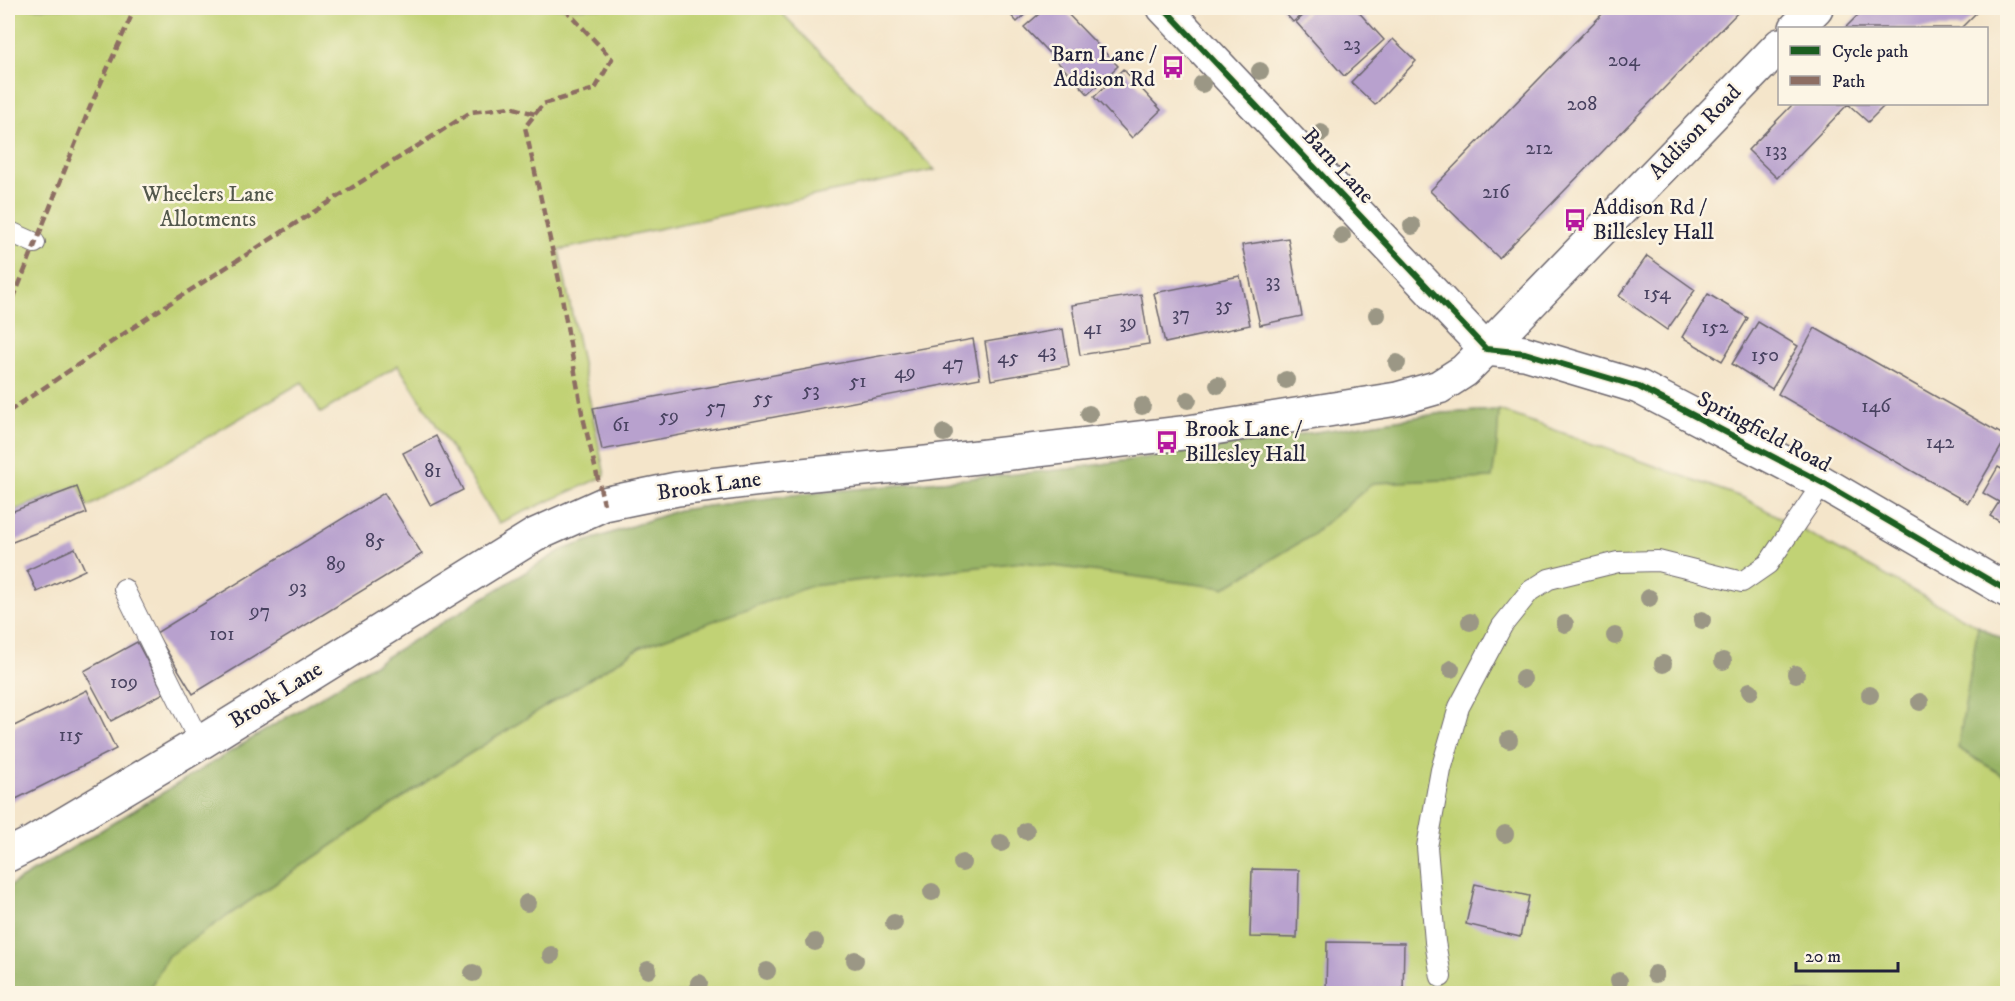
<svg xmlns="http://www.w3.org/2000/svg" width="2015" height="1001" font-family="'IM FELL DW Pica',serif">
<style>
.green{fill:#c1d275;stroke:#727a58;stroke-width:1.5}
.forest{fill:#98b466;stroke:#5d6b50;stroke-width:1.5}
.building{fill:#b8a1ce}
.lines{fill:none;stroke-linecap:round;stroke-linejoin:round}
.service-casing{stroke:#6c666d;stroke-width:22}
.minor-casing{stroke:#6c666d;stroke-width:36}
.secondary-casing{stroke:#6c666d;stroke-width:36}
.service{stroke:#fff;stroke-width:20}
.minor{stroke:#fff;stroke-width:33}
.secondary{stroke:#fff;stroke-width:33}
.quiet{stroke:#8d6e63;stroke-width:4.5;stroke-dasharray:9 4.5;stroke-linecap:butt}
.cycleway-casing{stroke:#fcf5e5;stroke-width:10}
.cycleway{stroke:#1b5e20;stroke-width:6}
.tree{fill:#9b9785}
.labels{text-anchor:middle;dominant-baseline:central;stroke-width:5;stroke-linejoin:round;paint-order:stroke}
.number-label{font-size:20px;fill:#484260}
.poi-label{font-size:22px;fill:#22223b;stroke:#fcf5e5;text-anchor:start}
.street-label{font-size:22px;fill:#22223b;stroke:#fcf5e5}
.park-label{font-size:22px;fill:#52574c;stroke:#fcf5e5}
</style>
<rect width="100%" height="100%" fill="#fcf5e5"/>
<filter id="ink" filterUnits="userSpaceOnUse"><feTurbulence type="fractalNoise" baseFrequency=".0167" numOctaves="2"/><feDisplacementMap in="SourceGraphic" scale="12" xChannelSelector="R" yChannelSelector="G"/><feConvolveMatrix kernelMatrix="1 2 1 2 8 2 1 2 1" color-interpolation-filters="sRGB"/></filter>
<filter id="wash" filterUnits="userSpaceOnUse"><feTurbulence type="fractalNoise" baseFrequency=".008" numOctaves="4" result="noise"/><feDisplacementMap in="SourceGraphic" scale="24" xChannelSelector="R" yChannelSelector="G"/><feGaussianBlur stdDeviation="1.35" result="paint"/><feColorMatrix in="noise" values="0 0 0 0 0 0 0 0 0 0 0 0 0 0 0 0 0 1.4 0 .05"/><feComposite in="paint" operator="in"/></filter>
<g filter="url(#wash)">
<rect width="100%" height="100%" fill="#f4e5ca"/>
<!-- green -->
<path class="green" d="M 8,8 L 777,8 L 935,170 L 559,250 L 605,476 L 499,523 L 398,365 L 321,413 L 302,382 L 88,507 L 78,485 L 8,513 Z
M 1499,410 L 1744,498 L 2007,642 L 2007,993 L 8,994 L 8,887 L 562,550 L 679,510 L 793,495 L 1069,469 L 1444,413 Z"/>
<!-- forest -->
<path class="forest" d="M 1499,410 L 1497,445 L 1492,478 L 1373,483 L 1311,536 L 1224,588 L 1022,562 L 811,586 L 641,647 L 450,766 L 168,956 L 147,993 L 8,993 L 8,887 L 562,550 L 679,510 L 793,495 L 1069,469 L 1444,413 Z
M 1978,626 L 2007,642 L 2007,778 L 1958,748 Z"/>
<g id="blocks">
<!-- building -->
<path class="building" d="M 1004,8 L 1032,8 L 1017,22 Z
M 1046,8 L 1062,8 L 1118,66 L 1088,94 L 1024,27 Z
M 1281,8 L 1309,8 L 1293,22 Z
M 1312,8 L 1355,8 L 1384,40 L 1344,76 L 1296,22 Z
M 1608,8 L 1742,8 L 1499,258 L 1430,191 Z
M 1865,8 L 1981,8 L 1961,28 L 1845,28 Z
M 1393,39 L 1416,61 L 1375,105 L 1351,82 Z
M 1123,69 L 1161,110 L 1132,138 L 1094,97 Z
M 1793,104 L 1848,104 L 1777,178 L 1748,150 Z
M 1848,104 L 1886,104 L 1868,122 Z
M 1288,238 L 1302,316 L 1260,325 L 1242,245 Z
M 1647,256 L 1695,290 L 1667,330 L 1619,296 Z
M 1240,276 L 1250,325 L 1165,343 L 1154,293 Z
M 1141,294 L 1149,344 L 1080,355 L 1072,305 Z
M 1708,294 L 1748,318 L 1722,361 L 1682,337 Z
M 1758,322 L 1798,346 L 1772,389 L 1732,364 Z
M 1815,328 L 2007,437 L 1968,503 L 1778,394 Z
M 1063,329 L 1069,366 L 991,380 L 985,342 Z
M 973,339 L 980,378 L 602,450 L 593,408 Z
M 436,436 L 463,490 L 431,506 L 403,453 Z
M 1998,467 L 2007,472 L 2007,526 L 1990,516 L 1999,502 L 1983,493 Z
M 77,487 L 87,513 L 10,543 L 8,537 L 8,513 Z
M 384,493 L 422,554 L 193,694 L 156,633 Z
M 75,548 L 85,570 L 37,592 L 27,570 Z
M 137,642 L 164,693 L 111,721 L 84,671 Z
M 87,690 L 116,749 L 8,803 L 8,729 Z
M 1252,869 L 1299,870 L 1297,938 L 1250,937 Z
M 1475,884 L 1529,896 L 1520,937 L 1466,924 Z
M 1327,942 L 1404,943 L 1403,993 L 1326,993 Z"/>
</g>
</g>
<g filter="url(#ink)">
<use href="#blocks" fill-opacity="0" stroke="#6c666d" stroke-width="1.5"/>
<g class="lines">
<!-- service casing -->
<g class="service-casing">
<path id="service" d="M 8,231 L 35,243
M 124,589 L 200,743
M 1441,977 L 1435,942 L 1427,847 L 1441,770 L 1459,707 L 1502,626 L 1530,591 L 1549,579 L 1618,562 L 1658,561 L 1742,582 L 1768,564 L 1823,483"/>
</g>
<!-- minor casing -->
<g class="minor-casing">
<path id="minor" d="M 1164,8 L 1486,349 L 1525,353 L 1639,387 L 1823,483 L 2008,591"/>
</g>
<!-- secondary casing -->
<g class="secondary-casing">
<path id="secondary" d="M 1796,28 L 1816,8
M 8,855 L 34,842 L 200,743 L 535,535 L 604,504 L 677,489 L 771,478 L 926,463 L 1182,433 L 1397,399 L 1439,387 L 1464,371 L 1486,349 L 1780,45"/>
</g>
<!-- service -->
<use href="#service" class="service"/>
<!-- minor -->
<use href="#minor" class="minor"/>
<!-- secondary -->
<use href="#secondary" class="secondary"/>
<!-- quiet -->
<path class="quiet" d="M 564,8 L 612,59 L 595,89 L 543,104 L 525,127 L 559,280 L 582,413 L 604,504
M 8,312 L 90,107 L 135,8
M 8,412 L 156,312 L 471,112 L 511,107 L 535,114"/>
<!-- cycleway casing -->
<g class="cycleway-casing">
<path id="cycleway" d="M 1164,8 L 1486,349 L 1525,353 L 1639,387 L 1823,483 L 2008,591"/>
</g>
<!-- cycleway -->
<use href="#cycleway" class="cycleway"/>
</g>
<!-- trees -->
<g class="tree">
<circle cx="1260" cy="71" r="9"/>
<circle cx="1202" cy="84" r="9"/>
<circle cx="1321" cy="133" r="9"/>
<circle cx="1412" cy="226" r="9"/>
<circle cx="1342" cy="236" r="9"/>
<circle cx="1377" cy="315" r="9"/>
<circle cx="1397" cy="363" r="9"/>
<circle cx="1286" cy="380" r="9"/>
<circle cx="1218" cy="385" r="9"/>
<circle cx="1188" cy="400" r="9"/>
<circle cx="1142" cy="406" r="9"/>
<circle cx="1089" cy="414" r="9"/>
<circle cx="944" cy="433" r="9"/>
<circle cx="1649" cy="598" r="9"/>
<circle cx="1702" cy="620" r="9"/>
<circle cx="1470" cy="622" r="9"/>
<circle cx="1565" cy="624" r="9"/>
<circle cx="1615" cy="636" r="9"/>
<circle cx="1723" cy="661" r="9"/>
<circle cx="1663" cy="664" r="9"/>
<circle cx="1451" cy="669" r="9"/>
<circle cx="1796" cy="674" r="9"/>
<circle cx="1523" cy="679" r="9"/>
<circle cx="1750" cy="691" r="9"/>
<circle cx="1870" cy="695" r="9"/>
<circle cx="1920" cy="702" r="9"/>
<circle cx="1509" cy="740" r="9"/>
<circle cx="1026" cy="831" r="9"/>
<circle cx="1505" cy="834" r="9"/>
<circle cx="1001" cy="843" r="9"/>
<circle cx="962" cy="863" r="9"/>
<circle cx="932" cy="892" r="9"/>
<circle cx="527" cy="903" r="9"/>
<circle cx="894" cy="923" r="9"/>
<circle cx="815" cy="942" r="9"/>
<circle cx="551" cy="955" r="9"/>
<circle cx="855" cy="960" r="9"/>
<circle cx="648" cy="970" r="9"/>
<circle cx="767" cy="971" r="9"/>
<circle cx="473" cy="973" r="9"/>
<circle cx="1655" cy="974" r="9"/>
<circle cx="1619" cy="981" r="9"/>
<circle cx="699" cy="983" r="9"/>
</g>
</g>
<!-- icons -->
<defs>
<g id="bus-bare" transform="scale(1.8)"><path d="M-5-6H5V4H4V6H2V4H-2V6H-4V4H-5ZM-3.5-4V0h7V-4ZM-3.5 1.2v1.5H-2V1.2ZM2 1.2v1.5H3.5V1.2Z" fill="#b5179e" stroke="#fcf5e5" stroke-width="2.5" paint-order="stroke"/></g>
</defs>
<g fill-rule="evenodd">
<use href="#bus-bare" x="1173" y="67"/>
<use href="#bus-bare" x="1575" y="220"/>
<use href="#bus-bare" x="1167" y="442"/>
</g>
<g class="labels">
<!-- number labels -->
<g class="number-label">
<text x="1352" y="44">23</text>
<text x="1624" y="60">204</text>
<text x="1582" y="104">208</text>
<text x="1539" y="148">212</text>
<text x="1776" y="150">133</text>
<text x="1496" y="192">216</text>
<text x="1273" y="281">33</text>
<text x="1657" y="293">154</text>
<text x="1224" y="305">35</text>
<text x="1181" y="314">37</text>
<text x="1128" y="322">39</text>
<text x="1715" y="327">152</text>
<text x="1093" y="328">41</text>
<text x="1047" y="351">43</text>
<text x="1765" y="355">150</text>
<text x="1008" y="357">45</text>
<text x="953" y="363">47</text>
<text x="905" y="372">49</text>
<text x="858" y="381">51</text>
<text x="811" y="390">53</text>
<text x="763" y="398">55</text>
<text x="1876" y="406">146</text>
<text x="716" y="407">57</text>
<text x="669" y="416">59</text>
<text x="621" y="425">61</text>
<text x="1940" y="442">142</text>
<text x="433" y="471">81</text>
<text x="375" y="541">85</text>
<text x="336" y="564">89</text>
<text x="298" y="587">93</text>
<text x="260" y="611">97</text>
<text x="222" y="634">101</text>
<text x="124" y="682">109</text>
<text x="71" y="735">115</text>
</g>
<!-- poi labels -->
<g class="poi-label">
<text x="1155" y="54" text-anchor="end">Barn Lane /<tspan x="1155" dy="25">Addison Rd</tspan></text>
<text x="1593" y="207">Addison Rd /<tspan x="1593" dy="25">Billesley Hall</tspan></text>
<text x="1185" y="429">Brook Lane /<tspan x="1185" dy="25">Billesley Hall</tspan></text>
</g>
<!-- street labels -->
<g class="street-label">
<text transform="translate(1695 132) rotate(-46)">Addison Road</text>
<text transform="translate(1338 166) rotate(47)">Barn Lane</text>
<text transform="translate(1764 432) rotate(28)">Springfield Road</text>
<text transform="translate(709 486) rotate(-8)">Brook Lane</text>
<text transform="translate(276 695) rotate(-32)">Brook Lane</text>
</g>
<!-- park labels -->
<g class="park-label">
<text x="208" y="194">Wheelers Lane<tspan x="208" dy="25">Allotments</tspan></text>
</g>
</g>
<!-- margin -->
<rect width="2015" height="1001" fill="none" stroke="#fcf5e5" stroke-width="30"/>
<!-- legend -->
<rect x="1778" y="27" width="210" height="78" fill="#fcf5e5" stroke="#a5a1a1" stroke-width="1.5"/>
<rect x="1790" y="46" width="30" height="9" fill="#1b5e20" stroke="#a5a1a1" stroke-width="1.5"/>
<text x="1832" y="57" font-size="18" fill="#22223b">Cycle path</text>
<rect x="1790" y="76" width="30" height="9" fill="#8d6e63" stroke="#a5a1a1" stroke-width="1.5"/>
<text x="1832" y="87" font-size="18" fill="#22223b">Path</text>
<!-- scale -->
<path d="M1796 962v9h102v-9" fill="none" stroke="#22223b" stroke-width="3"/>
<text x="1805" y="962" font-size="18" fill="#22223b" stroke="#fcf5e5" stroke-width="4.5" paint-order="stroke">20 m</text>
</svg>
